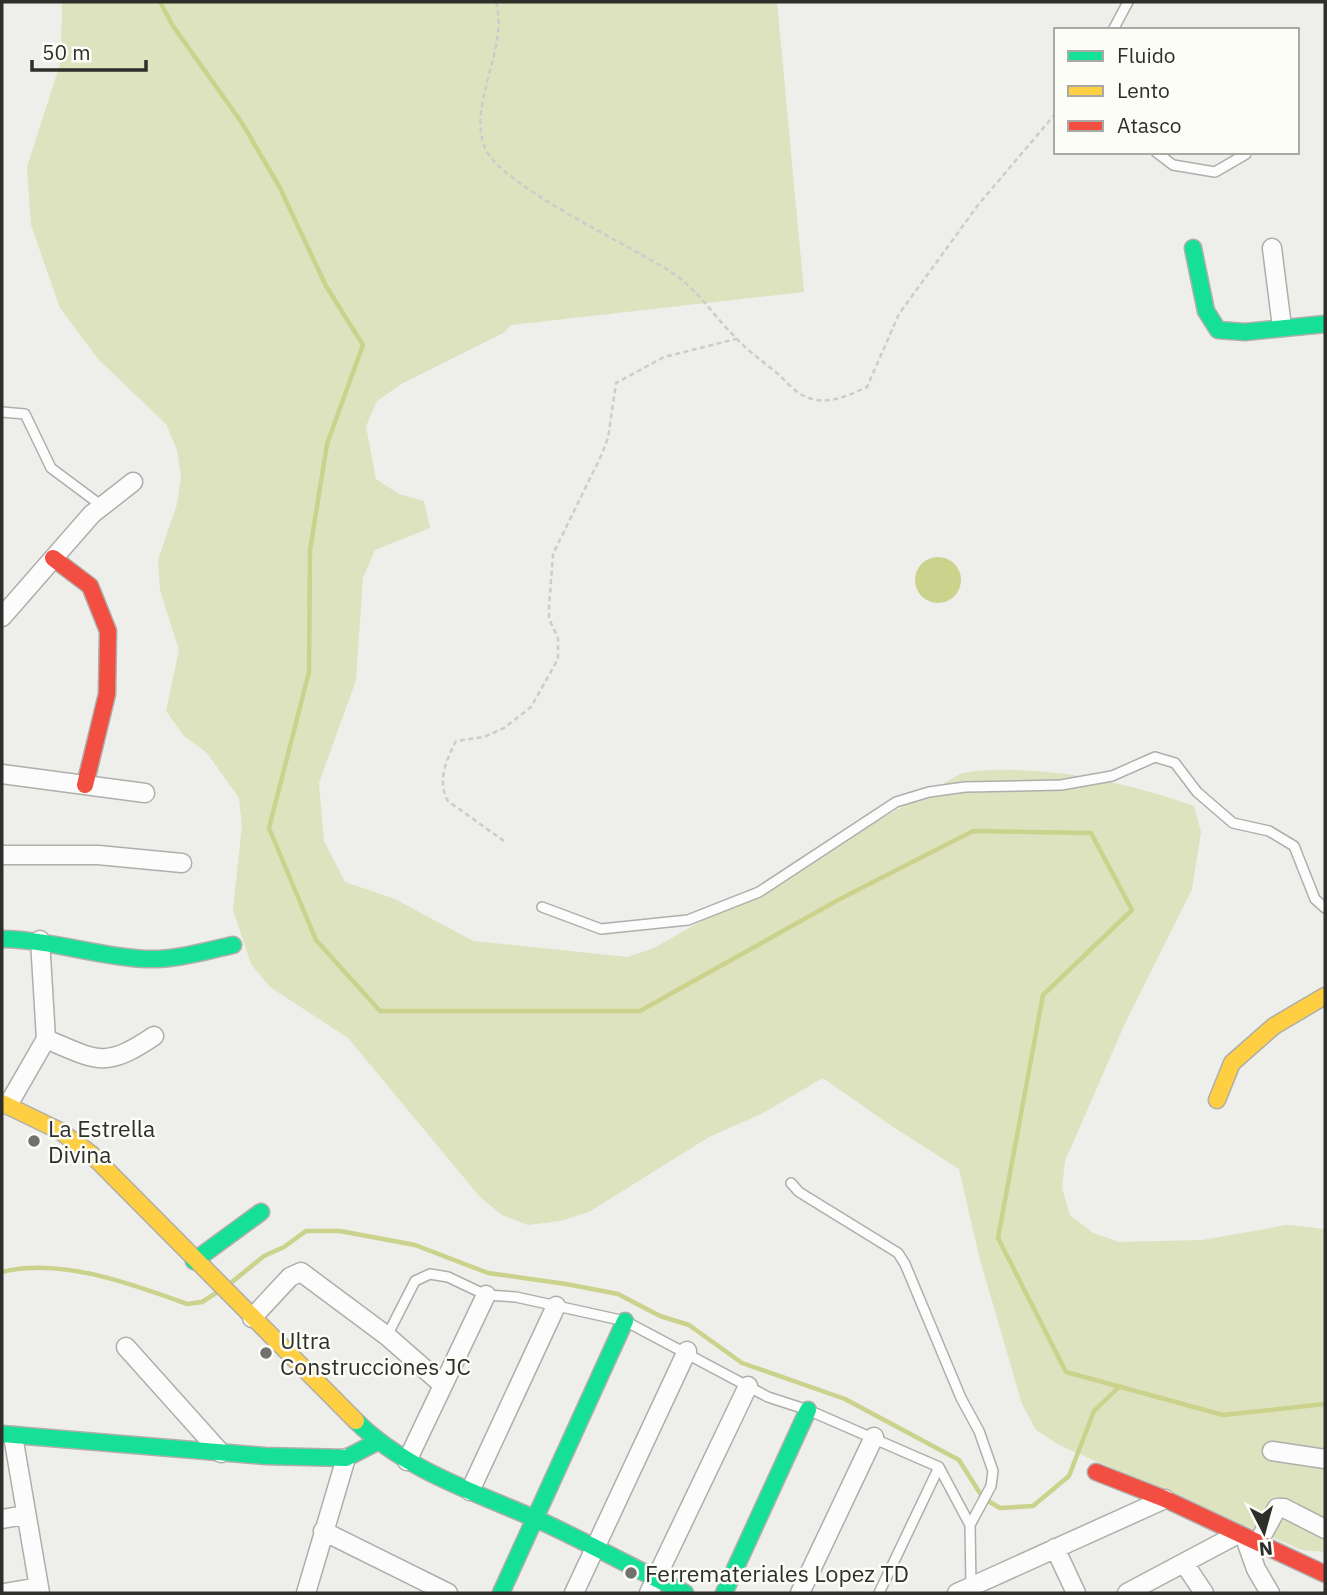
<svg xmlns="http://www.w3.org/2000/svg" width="1327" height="1595" font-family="'IBM Plex Sans',sans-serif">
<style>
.green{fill:#dee3bf}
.water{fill:#cad28c}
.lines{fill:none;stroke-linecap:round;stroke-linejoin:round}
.stream{stroke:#cad28c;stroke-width:4.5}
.lane-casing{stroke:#aeaeab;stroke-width:12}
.street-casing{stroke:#aeaeab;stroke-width:21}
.fast-casing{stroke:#aeaeab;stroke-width:19}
.slow-casing{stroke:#aeaeab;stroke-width:19}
.jam-casing{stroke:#aeaeab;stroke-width:19}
.path{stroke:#cccccb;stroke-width:2.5;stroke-dasharray:5 3.5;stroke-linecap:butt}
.lane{stroke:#fcfcfc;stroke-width:9}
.street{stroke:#fcfcfc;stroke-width:18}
.fast{stroke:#16e098;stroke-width:16}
.slow{stroke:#ffcf43;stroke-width:16}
.jam{stroke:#f24e42;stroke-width:16}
.poi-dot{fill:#71716e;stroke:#fcfdf6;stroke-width:2.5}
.labels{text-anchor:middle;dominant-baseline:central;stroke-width:5;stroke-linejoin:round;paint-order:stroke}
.poi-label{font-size:23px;fill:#2e2e2b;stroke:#fcfdf6;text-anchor:start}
</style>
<rect width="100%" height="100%" fill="#eeeeea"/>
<!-- green -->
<path class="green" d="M 62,2 L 777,2 L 804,292 L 511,325 L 505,332 L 403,383 L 377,401 L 366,426 L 376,479 L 399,494 L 424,501 L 430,528 L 375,550 L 363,578 L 356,680 L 319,783 L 324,841 L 345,882 L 395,899 L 473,941 L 628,957 L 654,948 L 962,773 C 1036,762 1124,781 1194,806 L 1201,832 L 1192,889 L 1126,1021 L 1065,1161 L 1062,1188 L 1070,1215 L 1093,1233 L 1119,1242 L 1203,1240 L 1287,1225 L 1325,1229 L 1325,1552 L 1302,1550 L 1061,1446 L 1036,1430 L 1022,1404 L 979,1256 L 959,1169 L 890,1125 L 823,1078 L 761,1114 L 709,1137 L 589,1212 L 560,1221 L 528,1225 L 502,1215 L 480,1197 L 348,1038 L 270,987 L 251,964 L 233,910 L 242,826 L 239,798 L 207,753 L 184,736 L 166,711 L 179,650 L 160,590 L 158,560 L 177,504 L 181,477 L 177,450 L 166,424 L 98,359 L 60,308 L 31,225 L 27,167 L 61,61 Z"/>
<!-- water -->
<path class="water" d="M915 580a23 23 0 1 1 46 0a23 23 0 1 1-46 0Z"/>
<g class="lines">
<!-- stream -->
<path class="stream" d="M 160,2 L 173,26 L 242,123 L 280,188 L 326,286 L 363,345 L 327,444 L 310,550 L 309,672 L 269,828 L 316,940 L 380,1011 L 640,1011 L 840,899 L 973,831 L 1091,833 L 1132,910 L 1043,995 L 998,1238 L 1066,1372 L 1223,1415 L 1325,1404
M 2,1272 C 60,1257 132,1284 187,1304 L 202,1302 L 216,1293
M 232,1282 L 264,1256 L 284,1247 L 306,1231 L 340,1231 L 415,1245 L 488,1273 L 566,1284 L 618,1294 L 660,1316 L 689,1325 L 742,1363 L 845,1399 L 959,1460 L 983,1498 L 1000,1508 L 1033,1506 L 1069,1476 L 1094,1411 L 1120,1386"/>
<!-- lane casing -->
<g class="lane-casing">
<path id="lane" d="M 1113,30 L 1128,2
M 1156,152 L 1173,165 L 1215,172 L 1246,154
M 2,412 L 25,414 L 51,468 L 102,506
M 542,907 L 601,929 L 688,920 L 759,892 L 896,802 L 929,792 L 965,787 L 1061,785 L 1112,776 L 1155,757 L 1175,763 L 1197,792 L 1233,823 L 1269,831 L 1294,846 L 1315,899 L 1325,908
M 791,1183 L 799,1192 L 898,1253 L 905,1264 L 961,1398 L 979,1431 L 993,1471 L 991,1486 L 970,1525
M 387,1336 L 415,1281 L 430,1274 L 448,1277 L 486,1295 L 516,1297 L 625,1321 L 768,1397 L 808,1410 L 939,1467 L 970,1525 L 971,1586
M 879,1593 L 939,1467"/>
</g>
<!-- street casing -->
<g class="street-casing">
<path id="street" d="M 1272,248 L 1282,327
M 2,617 L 92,514 L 133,482
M 2,774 L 145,793
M 2,855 L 98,855 L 182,863
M 46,1039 C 98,1061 105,1069 154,1036
M 8,1105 L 46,1039 L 40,940
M 252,1318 L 290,1277 L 301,1272 L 387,1336 L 443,1385
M 126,1347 L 221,1453
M 13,1436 L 40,1593
M 1272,1451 L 1325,1459
M 407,1461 L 486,1295
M 470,1491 L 556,1306
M 2,1519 L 25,1515
M 323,1531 L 448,1593
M 1245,1538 L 1256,1569 L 1270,1593
M 1259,1541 L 1277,1508 L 1284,1508 L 1325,1529
M 1055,1548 L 1076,1593
M 1184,1563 L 1204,1593
M 4,1593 L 39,1587
M 306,1593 L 346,1458
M 574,1593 L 687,1351
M 649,1593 L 748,1386
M 800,1593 L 874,1437
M 957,1593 L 1165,1499
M 1127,1593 L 1238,1534"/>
</g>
<!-- fast casing -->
<g class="fast-casing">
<path id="fast" d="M 1193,248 L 1206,311 L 1218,330 L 1245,332 L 1325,324
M 2,939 C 53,940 99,957 147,959 C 176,960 205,951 233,945
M 194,1261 L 261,1212
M 356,1421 C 407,1472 481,1494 545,1523 C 592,1545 638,1570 685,1593
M 2,1434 L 265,1456 L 346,1458 L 377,1442
M 501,1593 L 625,1321
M 724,1593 L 808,1410"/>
</g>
<!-- slow casing -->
<g class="slow-casing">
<path id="slow" d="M 1217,1100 L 1232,1063 L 1274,1026 L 1325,996
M 2,1103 L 60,1131 L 91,1154 L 356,1421"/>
</g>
<!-- jam casing -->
<g class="jam-casing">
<path id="jam" d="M 53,558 L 90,586 L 108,631 L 107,694 L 85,785
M 1096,1472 L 1165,1499 L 1325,1574"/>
</g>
<!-- path -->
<path class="path" d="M 496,2 C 509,49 467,103 485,148 C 499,185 636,248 674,274 C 698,290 716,319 737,339 C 749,352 764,362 778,374 C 785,380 793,390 802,395 C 825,407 845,397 867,387 L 899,314 L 978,205 L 1056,113
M 504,841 L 448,801 C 437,782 446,760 456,741 L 484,737 L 504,728 L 531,707 L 558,659 L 558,638 L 549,619 L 549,607 L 553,554 L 601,456 L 608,438 L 616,383 L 664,357 L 736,339"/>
<!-- lane -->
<use href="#lane" class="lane"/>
<!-- street -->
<use href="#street" class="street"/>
<!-- fast -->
<use href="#fast" class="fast"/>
<!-- slow -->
<use href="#slow" class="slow"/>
<!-- jam -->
<use href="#jam" class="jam"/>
</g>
<!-- markers -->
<g class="poi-dot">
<circle cx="34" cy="1141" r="7"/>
<circle cx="266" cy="1353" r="7"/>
<circle cx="631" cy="1573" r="7"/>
</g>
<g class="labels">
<!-- poi labels -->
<g class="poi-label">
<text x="48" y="1128">La Estrella<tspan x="48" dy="26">Divina</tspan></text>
<text x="280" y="1340">Ultra<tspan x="280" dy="26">Construcciones JC</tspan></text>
<text x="645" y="1573">Ferremateriales Lopez TD</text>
</g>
</g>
<!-- border -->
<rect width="1327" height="1595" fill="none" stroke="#2e2e2b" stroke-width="7"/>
<!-- legend -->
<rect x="1054" y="28" width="245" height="126" fill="#fcfdf6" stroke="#aaaaa5" stroke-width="2"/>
<rect x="1068" y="51" width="35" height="10" fill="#16e098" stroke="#aaaaa5" stroke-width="2"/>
<text x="1117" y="63" font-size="21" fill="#2e2e2b">Fluido</text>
<rect x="1068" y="86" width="35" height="10" fill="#ffcf43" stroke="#aaaaa5" stroke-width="2"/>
<text x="1117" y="98" font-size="21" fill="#2e2e2b">Lento</text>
<rect x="1068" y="121" width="35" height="10" fill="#f24e42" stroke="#aaaaa5" stroke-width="2"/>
<text x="1117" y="133" font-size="21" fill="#2e2e2b">Atasco</text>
<!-- north arrow -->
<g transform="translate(1264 1532) rotate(174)" stroke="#fcfdf6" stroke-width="5" paint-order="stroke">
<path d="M0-5L12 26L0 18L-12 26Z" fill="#2e2e2b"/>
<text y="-10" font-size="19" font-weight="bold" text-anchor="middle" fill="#2e2e2b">N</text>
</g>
<!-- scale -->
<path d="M32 60v10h114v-10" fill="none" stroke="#2e2e2b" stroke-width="3.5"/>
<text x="42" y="60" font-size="21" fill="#2e2e2b" stroke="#fcfdf6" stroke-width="5" paint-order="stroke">50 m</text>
</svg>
